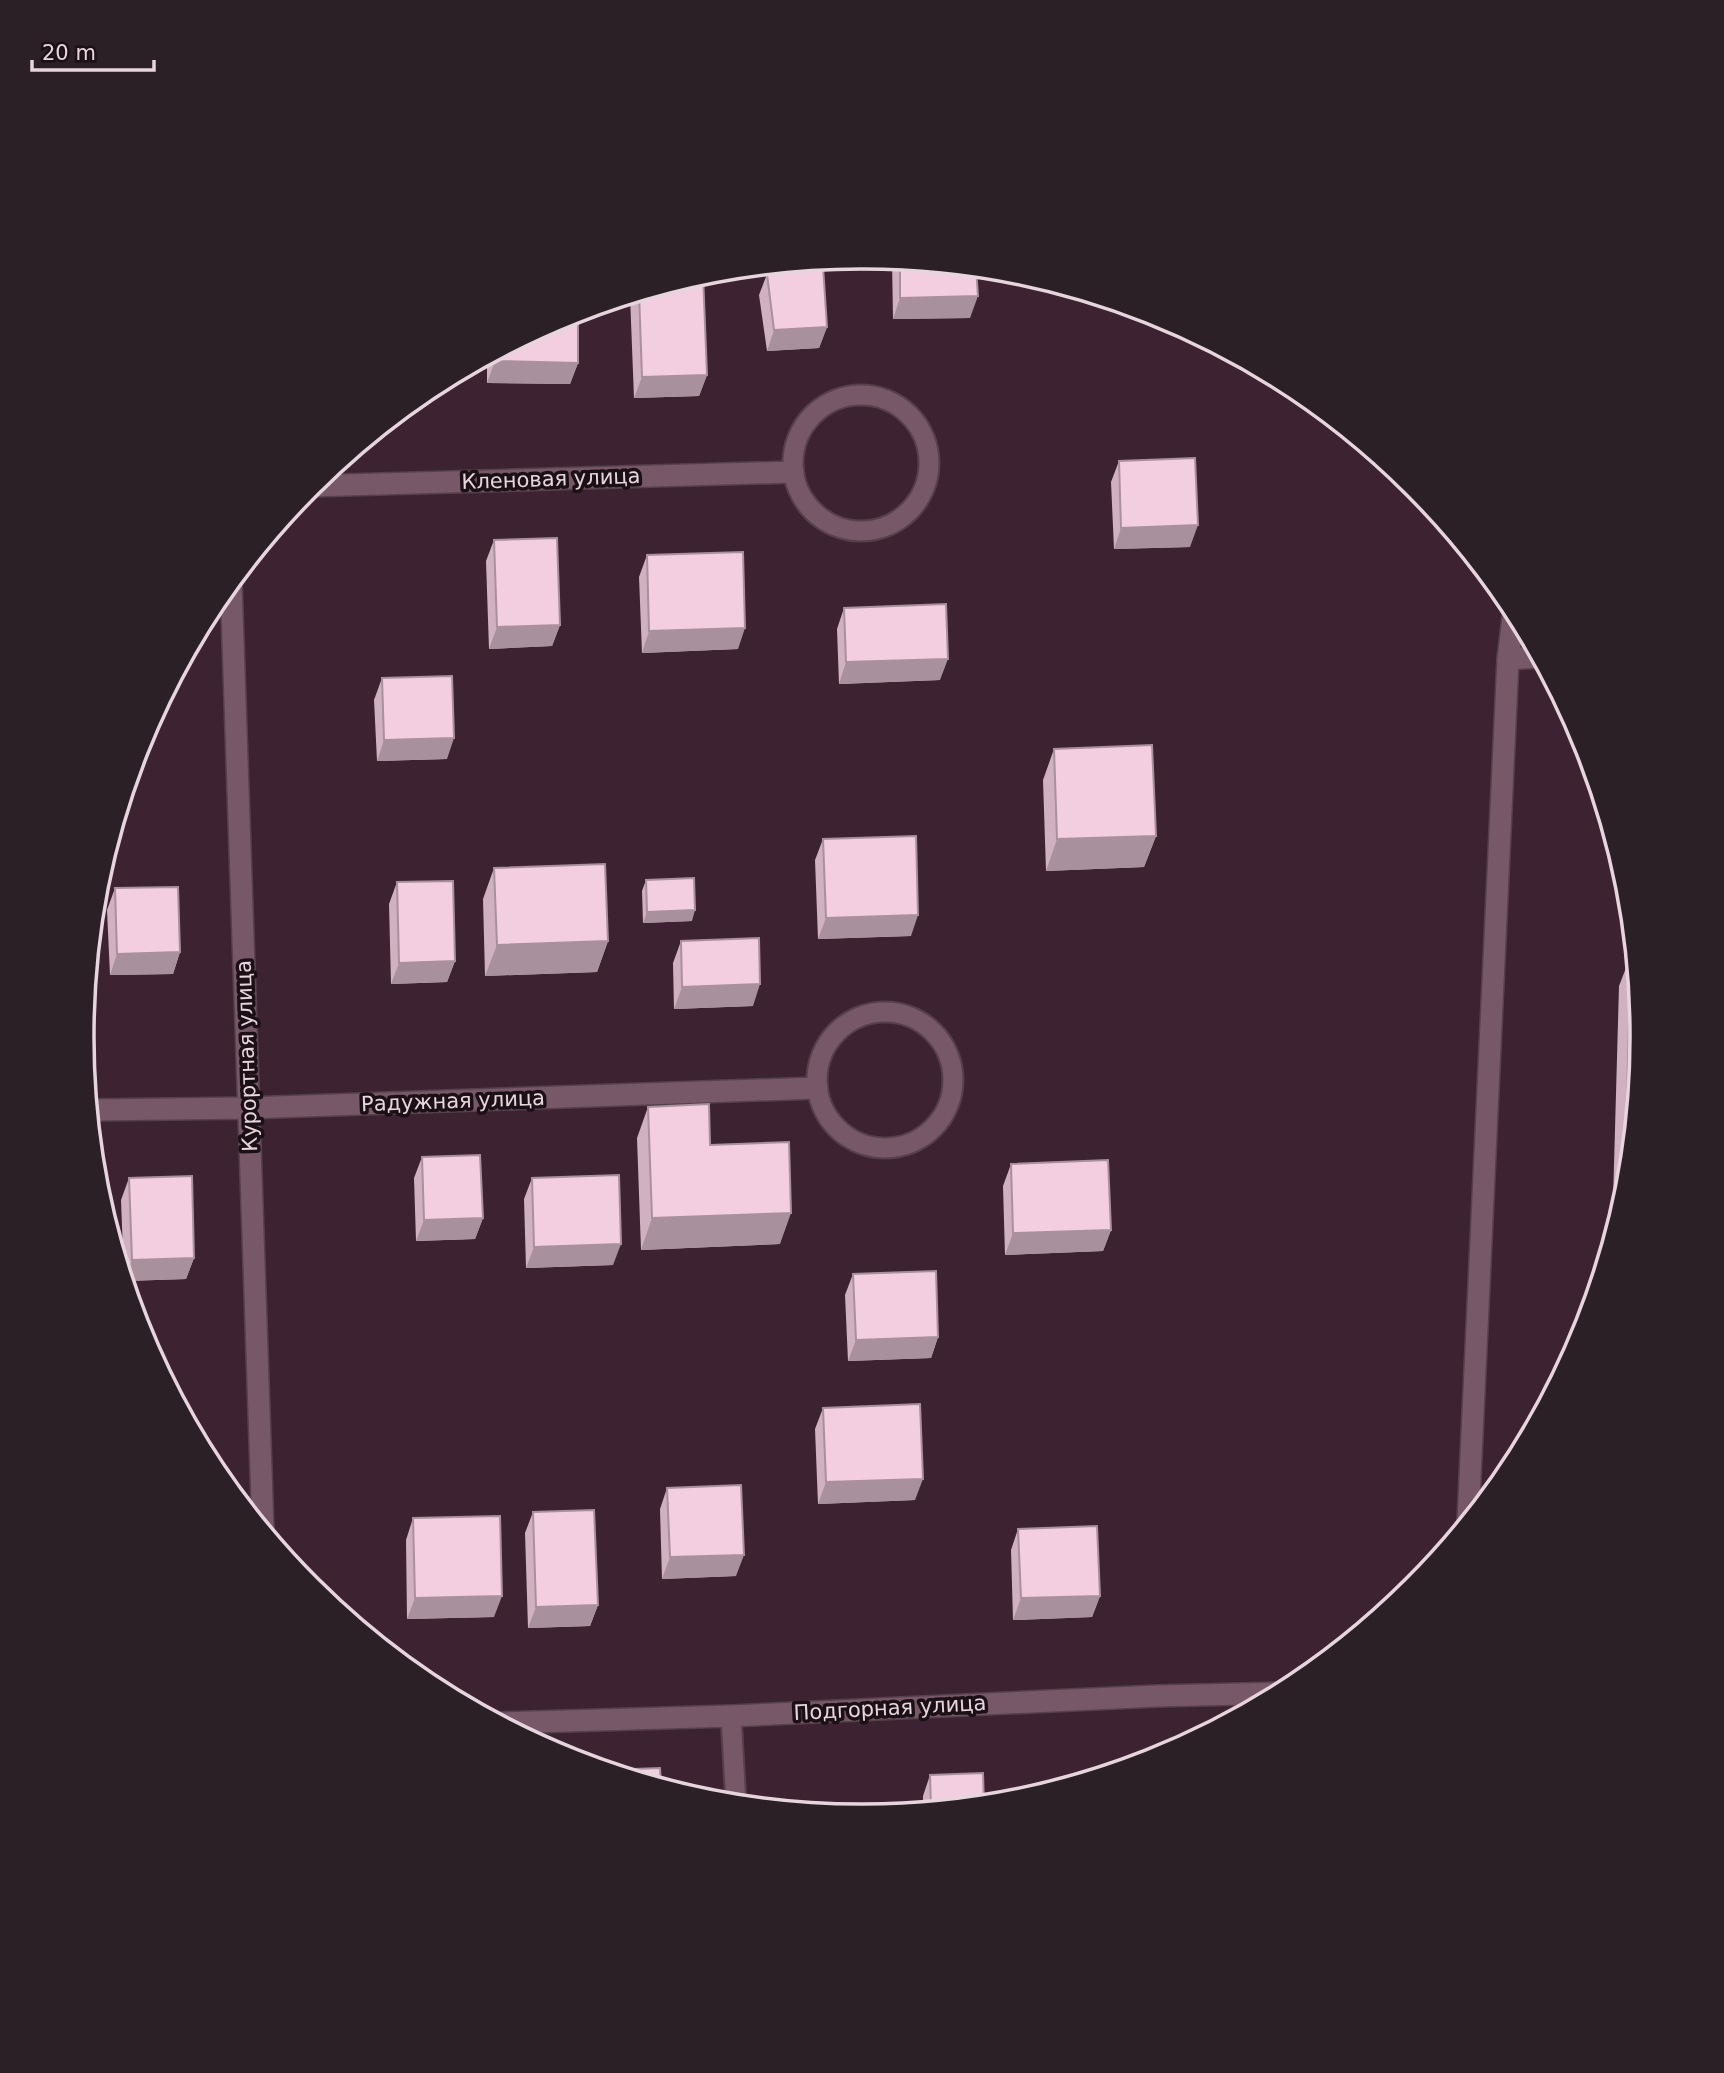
<svg xmlns="http://www.w3.org/2000/svg" width="1724" height="2073" font-family="'DejaVu Sans',sans-serif">
<style>
.lines{fill:none;stroke-linecap:round;stroke-linejoin:round}
.lane-casing{stroke:#56404c;stroke-width:23}
.street-casing{stroke:#56404c;stroke-width:24}
.secondary-casing{stroke:#56404c;stroke-width:24}
.lane{stroke:#775868;stroke-width:19}
.street{stroke:#775868;stroke-width:21}
.secondary{stroke:#775868;stroke-width:21}
.wall{fill:#d0b1c1}
.shaded-wall{fill:#a9909d}
.building{fill:#f2cee0;stroke:#a9909d;stroke-width:2}
.labels{text-anchor:middle;dominant-baseline:central;stroke-width:7;stroke-linejoin:round;paint-order:stroke}
.street-label{font-size:21px;fill:#e7d5de;stroke:#1c1017}
.rim{fill:none;stroke:#e7d5de;stroke-width:3.5}
</style>
<rect width="100%" height="100%" fill="#3d2331"/>
<g class="lines">
<!-- lane casing -->
<g class="lane-casing">
<path id="lane" d="M793 463a68 68 0 1 1 136 0a68 68 0 1 1-136 0Z
M817 1080a68 68 0 1 1 136 0a68 68 0 1 1-136 0Z
M 731,1716 L 736,1804"/>
</g>
<!-- street casing -->
<g class="street-casing">
<path id="street" d="M 310,486 L 793,472
M 231,582 L 263,1530
M 1508,659 L 1539,657
M 90,1110 L 249,1108 L 817,1088
M 500,1723 L 731,1716 L 1157,1696 L 1280,1693"/>
</g>
<!-- secondary casing -->
<g class="secondary-casing">
<path id="secondary" d="M 1468,1521 L 1508,659 L 1514,609"/>
</g>
<!-- lane -->
<use href="#lane" class="lane"/>
<!-- street -->
<use href="#street" class="street"/>
<!-- secondary -->
<use href="#secondary" class="secondary"/>
</g>
<!-- wall -->
<path class="wall" d="M 892,260 L 976,268 L 970,318 L 893,319 Z
M 703,274 L 707,375 L 699,396 L 634,398 L 630,296 Z
M 767,274 L 827,327 L 819,348 L 767,351 L 759,295 Z
M 564,316 L 578,363 L 570,384 L 487,383 L 487,357 Z
M 1119,461 L 1190,547 L 1114,549 L 1111,482 Z
M 494,540 L 560,625 L 552,646 L 489,649 L 486,561 Z
M 647,555 L 738,649 L 642,653 L 639,577 Z
M 844,608 L 940,680 L 839,684 L 837,629 Z
M 382,678 L 447,759 L 377,761 L 374,700 Z
M 1054,749 L 1156,836 L 1144,867 L 1046,871 L 1043,780 Z
M 823,839 L 911,936 L 818,939 L 815,860 Z
M 494,868 L 608,941 L 597,972 L 485,976 L 483,899 Z
M 646,880 L 692,921 L 643,923 L 642,891 Z
M 397,882 L 455,961 L 447,982 L 391,984 L 389,904 Z
M 115,888 L 180,952 L 173,974 L 110,975 L 107,910 Z
M 681,941 L 753,1006 L 674,1009 L 673,963 Z
M 1631,955 L 1627,1189 L 1612,1237 L 1619,986 Z
M 648,1107 L 710,1145 L 780,1244 L 641,1250 L 637,1138 Z
M 422,1157 L 483,1218 L 475,1239 L 416,1241 L 414,1178 Z
M 1011,1164 L 1111,1230 L 1103,1251 L 1005,1255 L 1003,1186 Z
M 129,1178 L 194,1258 L 186,1279 L 125,1281 L 124,1278 L 121,1200 Z
M 532,1178 L 613,1265 L 526,1268 L 524,1199 Z
M 853,1274 L 938,1337 L 931,1358 L 848,1361 L 845,1295 Z
M 823,1408 L 915,1500 L 818,1504 L 815,1429 Z
M 667,1488 L 736,1576 L 662,1579 L 660,1509 Z
M 533,1512 L 598,1605 L 590,1626 L 528,1628 L 525,1533 Z
M 413,1518 L 494,1617 L 407,1619 L 406,1540 Z
M 1018,1529 L 1100,1596 L 1092,1617 L 1013,1620 L 1011,1550 Z
M 930,1775 L 984,1804 L 923,1810 L 923,1796 Z"/>
<!-- shaded-wall -->
<path class="shaded-wall" d="M 978,296 L 970,318 L 893,319 L 900,298 Z
M 827,327 L 819,348 L 767,351 L 774,330 Z
M 495,361 L 578,363 L 570,384 L 487,383 Z
M 707,375 L 699,396 L 634,398 L 642,377 Z
M 1198,525 L 1190,547 L 1114,549 L 1121,528 Z
M 560,625 L 552,646 L 489,649 L 497,627 Z
M 745,628 L 738,649 L 642,653 L 649,631 Z
M 948,659 L 940,680 L 839,684 L 846,662 Z
M 454,738 L 447,759 L 377,761 L 384,740 Z
M 1156,836 L 1144,867 L 1046,871 L 1057,839 Z
M 695,910 L 692,921 L 643,923 L 647,912 Z
M 918,915 L 911,936 L 818,939 L 826,918 Z
M 608,941 L 597,972 L 485,976 L 497,945 Z
M 180,952 L 173,974 L 110,975 L 117,954 Z
M 455,961 L 447,982 L 391,984 L 399,963 Z
M 760,984 L 753,1006 L 674,1009 L 682,987 Z
M 85,1005 L 90,1005 L 84,1023 Z
M 791,1213 L 780,1244 L 641,1250 L 652,1218 Z
M 483,1218 L 475,1239 L 416,1241 L 424,1220 Z
M 1111,1230 L 1103,1251 L 1005,1255 L 1013,1233 Z
M 621,1244 L 613,1265 L 526,1268 L 534,1247 Z
M 194,1258 L 186,1279 L 125,1281 L 125,1280 L 132,1260 Z
M 938,1337 L 931,1358 L 848,1361 L 856,1340 Z
M 923,1479 L 915,1500 L 818,1504 L 826,1482 Z
M 744,1555 L 736,1576 L 662,1579 L 670,1557 Z
M 502,1596 L 494,1617 L 407,1619 L 415,1598 Z
M 1100,1596 L 1092,1617 L 1013,1620 L 1021,1598 Z
M 598,1605 L 590,1626 L 528,1628 L 536,1607 Z"/>
<!-- building -->
<path class="building" d="M 900,260 L 976,268 L 978,296 L 900,298 Z
M 823,266 L 827,327 L 774,330 L 767,274 Z
M 703,274 L 707,375 L 642,377 L 639,293 Z
M 578,312 L 578,363 L 495,361 L 495,353 L 564,316 Z
M 1195,458 L 1198,525 L 1121,528 L 1119,461 Z
M 557,538 L 560,625 L 497,627 L 494,540 Z
M 743,552 L 745,628 L 649,631 L 647,555 Z
M 946,604 L 948,659 L 846,662 L 844,608 Z
M 452,676 L 454,738 L 384,740 L 382,678 Z
M 1152,745 L 1156,836 L 1057,839 L 1054,749 Z
M 916,836 L 918,915 L 826,918 L 823,839 Z
M 605,864 L 608,941 L 497,945 L 494,868 Z
M 694,878 L 695,910 L 647,912 L 646,880 Z
M 453,881 L 455,961 L 399,963 L 397,882 Z
M 178,887 L 180,952 L 117,954 L 115,888 Z
M 759,938 L 760,984 L 682,987 L 681,941 Z
M 1631,955 L 1634,955 L 1642,1037 L 1627,1189 L 1624,1199 Z
M 89,967 L 90,1005 L 85,1005 Z
M 709,1104 L 710,1145 L 789,1142 L 791,1213 L 652,1218 L 648,1107 Z
M 480,1155 L 483,1218 L 424,1220 L 422,1157 Z
M 1108,1160 L 1111,1230 L 1013,1233 L 1011,1164 Z
M 619,1175 L 621,1244 L 534,1247 L 532,1178 Z
M 192,1176 L 194,1258 L 132,1260 L 129,1178 Z
M 936,1271 L 938,1337 L 856,1340 L 853,1274 Z
M 920,1404 L 923,1479 L 826,1482 L 823,1408 Z
M 198,1440 L 208,1440 L 209,1461 Z
M 741,1485 L 744,1555 L 670,1557 L 667,1488 Z
M 594,1510 L 598,1605 L 536,1607 L 533,1512 Z
M 500,1516 L 502,1596 L 415,1598 L 413,1518 Z
M 1097,1526 L 1100,1596 L 1021,1598 L 1018,1529 Z
M 660,1768 L 661,1786 L 606,1770 Z
M 983,1773 L 984,1804 L 931,1809 L 930,1775 Z"/>
<g class="labels">
<!-- street labels -->
<g class="street-label">
<text transform="translate(551 479) rotate(-2)">Кленовая улица</text>
<text transform="translate(247 1056) rotate(-92)">Курортная улица</text>
<text transform="translate(453 1101) rotate(-2)">Радужная улица</text>
<text transform="translate(890 1708) rotate(-3)">Подгорная улица</text>
</g>
</g>
<!-- crop -->
<path d="M0 0H1724V2073H0ZM861 269H863A767 767 0 0 1 1630 1036V1037A767 767 0 0 1 863 1804H861A767 767 0 0 1 94 1037V1036A767 767 0 0 1 861 269Z" fill="#2c2027" fill-rule="evenodd"/>
<path class="rim" d="M861 269H863A767 767 0 0 1 1630 1036V1037A767 767 0 0 1 863 1804H861A767 767 0 0 1 94 1037V1036A767 767 0 0 1 861 269Z"/>
<!-- scale -->
<path d="M32 60v10h122v-10" fill="none" stroke="#e7d5de" stroke-width="3.5"/>
<text x="42" y="60" font-size="21" fill="#e7d5de" stroke="#1c1017" stroke-width="5" paint-order="stroke">20 m</text>
</svg>
